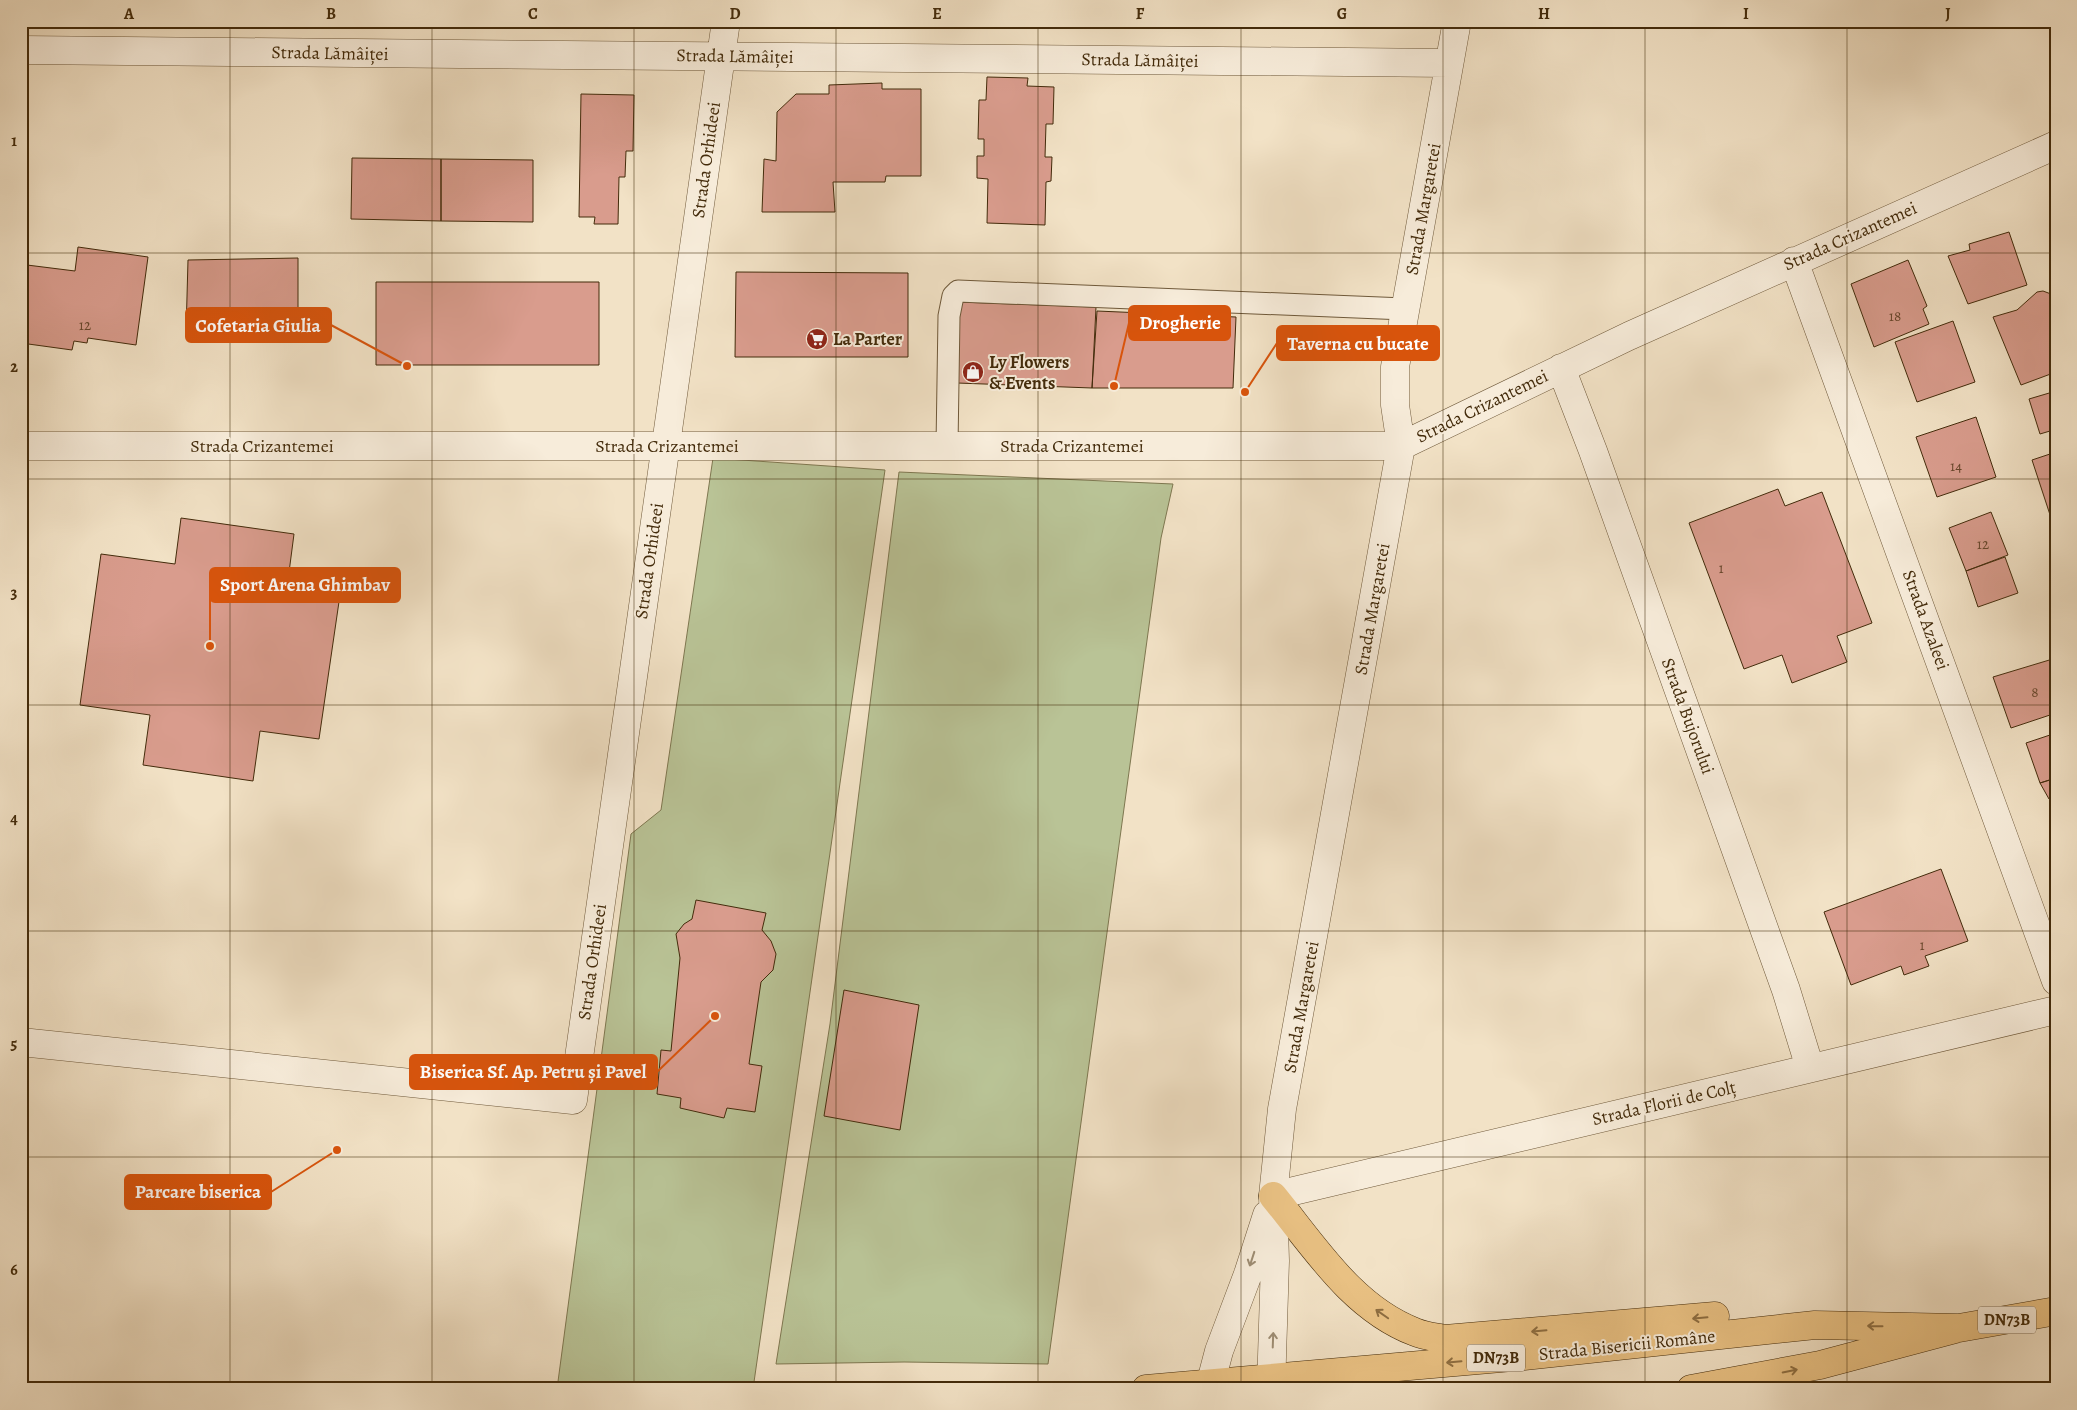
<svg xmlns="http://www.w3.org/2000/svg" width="2077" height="1410" font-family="Alegreya,serif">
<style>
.green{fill:#b9c396;stroke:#7e7750}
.building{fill:#d99c8d;stroke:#432b0b}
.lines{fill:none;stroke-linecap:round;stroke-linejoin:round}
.service-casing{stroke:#6f593a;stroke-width:23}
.minor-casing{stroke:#6f593a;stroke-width:29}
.primary-casing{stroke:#432b0b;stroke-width:29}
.service{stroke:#f7ecda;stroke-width:21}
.minor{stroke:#f7ecda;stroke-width:28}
.primary{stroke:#e9c183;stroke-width:28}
.oneway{stroke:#9d8c72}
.oneway2{stroke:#8e6e41}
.grid{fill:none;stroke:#432b0b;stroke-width:1;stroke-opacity:0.55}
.labels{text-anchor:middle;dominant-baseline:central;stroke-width:4;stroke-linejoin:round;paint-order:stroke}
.number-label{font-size:15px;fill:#68472c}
.shield{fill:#f7ecda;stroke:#796549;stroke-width:1}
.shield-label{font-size:16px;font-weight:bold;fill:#432b0b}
.street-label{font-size:18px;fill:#432b0b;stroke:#f7ecda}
.poi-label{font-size:18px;font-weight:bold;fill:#432b0b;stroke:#f7ecda;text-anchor:start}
.leader{fill:none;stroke:#d8540c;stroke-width:2}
.callout-dot{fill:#d8540c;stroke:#f7ecda;stroke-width:2}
.callout{fill:#d8540c;stroke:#d8540c;stroke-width:2}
.callout-label{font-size:19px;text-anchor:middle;font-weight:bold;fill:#fff}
.neatline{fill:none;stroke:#432b0b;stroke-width:2}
.grid-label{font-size:16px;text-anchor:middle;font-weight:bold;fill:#432b0b}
</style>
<rect width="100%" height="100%" fill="#f2e2c6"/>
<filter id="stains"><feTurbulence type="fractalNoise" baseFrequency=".004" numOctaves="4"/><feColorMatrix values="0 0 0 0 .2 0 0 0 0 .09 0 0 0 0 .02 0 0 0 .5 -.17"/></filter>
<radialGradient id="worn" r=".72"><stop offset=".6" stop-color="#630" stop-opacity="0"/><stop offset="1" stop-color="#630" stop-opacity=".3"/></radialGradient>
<!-- green -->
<path class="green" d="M 713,458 L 885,470 L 753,1389 L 557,1389 L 631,834 L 661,810 Z
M 899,472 L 1173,484 L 1161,538 L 1048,1364 L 904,1362 L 776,1364 L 830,1024 Z"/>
<!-- building -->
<path class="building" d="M 987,77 L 1028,78 L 1027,86 L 1054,87 L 1053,124 L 1046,124 L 1045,157 L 1052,157 L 1051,181 L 1046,182 L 1045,225 L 987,223 L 988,179 L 977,178 L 977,156 L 984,156 L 984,139 L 978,139 L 979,100 L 986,100 Z
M 882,83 L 882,89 L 921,89 L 921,176 L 886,176 L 885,182 L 833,182 L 835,212 L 762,212 L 764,159 L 776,161 L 777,112 L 796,94 L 829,94 L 829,85 Z
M 581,94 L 634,95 L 633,151 L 626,151 L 625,177 L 619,177 L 618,224 L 594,224 L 595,217 L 579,217 Z
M 352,158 L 441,159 L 441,221 L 351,219 Z
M 441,159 L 533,160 L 533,222 L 441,221 Z
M 2009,232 L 2027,285 L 1968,304 L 1948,256 L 1970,250 L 1969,244 Z
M 78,247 L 148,257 L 136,345 L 88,338 L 87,343 L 74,341 L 72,350 L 21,343 L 21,310 L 27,265 L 75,271 Z
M 298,258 L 298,334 L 186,333 L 188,260 Z
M 1908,260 L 1927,306 L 1923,309 L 1929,324 L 1874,347 L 1851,284 Z
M 736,272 L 908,273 L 908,357 L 735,357 Z
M 376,282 L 599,282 L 599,365 L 376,365 Z
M 2043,291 L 2051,294 L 2056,303 L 2056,372 L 2021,385 L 1993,317 L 2017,310 L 2037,292 Z
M 959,302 L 1096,307 L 1092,388 L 957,383 Z
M 1097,311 L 1236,317 L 1233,388 L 1092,388 Z
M 1953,321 L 1975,382 L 1917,402 L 1895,342 Z
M 2056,391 L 2056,446 L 2054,446 L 2050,431 L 2040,434 L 2029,399 Z
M 1976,417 L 1996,477 L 1937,497 L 1916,437 Z
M 2056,452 L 2056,533 L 2032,460 Z
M 1778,489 L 1785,506 L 1822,492 L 1872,623 L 1837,636 L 1847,662 L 1792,683 L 1782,655 L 1744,669 L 1689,523 Z
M 1991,512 L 2008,555 L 1966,571 L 1949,528 Z
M 181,518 L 294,534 L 288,580 L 341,588 L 319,739 L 260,731 L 253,781 L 143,765 L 150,715 L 80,705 L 101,554 L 175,564 Z
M 2005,557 L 2018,593 L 1978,607 L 1966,571 Z
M 2056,658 L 2056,713 L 2011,728 L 1993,677 Z
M 2056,733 L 2056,778 L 2040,783 L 2026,743 Z
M 2056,778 L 2056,797 L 2049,799 L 2040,783 Z
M 2056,808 L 2056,826 L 2050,810 Z
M 1941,869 L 1968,941 L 1925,956 L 1929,966 L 1904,975 L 1901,966 L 1851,985 L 1824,912 Z
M 696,900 L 766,913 L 762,930 L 771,941 L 776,954 L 773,970 L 761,982 L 749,1064 L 762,1066 L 755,1112 L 727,1108 L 724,1118 L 680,1108 L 681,1098 L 657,1094 L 661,1050 L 671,1051 L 680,958 L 676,934 L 684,924 L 692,919 Z
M 844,990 L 919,1005 L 900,1130 L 824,1116 Z"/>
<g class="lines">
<!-- service casing -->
<g class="service-casing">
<path id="service" d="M 947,446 L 949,316 L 953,296 L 958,291 L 1405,309"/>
</g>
<!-- minor casing -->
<g class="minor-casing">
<path id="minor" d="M 21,50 L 1449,63
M 1794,261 L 2056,981
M 1561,368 L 1593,451 L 1786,990 L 1810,1068
M 21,446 L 1401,446 L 1629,336 L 2056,145
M 21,1042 L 573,1100 L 726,21
M 1273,1196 L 2056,1010
M 1209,1389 L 1219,1351 L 1248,1274 L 1267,1215
M 1271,1389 L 1275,1261 L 1273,1196 L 1282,1109 L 1401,446 L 1395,405 L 1395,367 L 1457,21"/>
</g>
<!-- primary casing -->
<g class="primary-casing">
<path id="primary" d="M 1273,1196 C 1314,1246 1352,1308 1415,1332 C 1424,1336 1435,1337 1445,1339 L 1715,1316
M 1146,1389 L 1524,1356 L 1815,1325 L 1959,1328
M 1691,1389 L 1820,1365 L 1959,1328 L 2056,1311"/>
</g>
<!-- service -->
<use href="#service" class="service"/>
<!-- minor -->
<use href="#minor" class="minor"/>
<!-- primary -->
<use href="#primary" class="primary"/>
</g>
<!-- one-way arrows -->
<defs><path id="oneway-shaft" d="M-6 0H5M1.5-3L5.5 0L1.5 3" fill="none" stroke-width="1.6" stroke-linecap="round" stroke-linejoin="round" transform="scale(1.25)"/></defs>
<g class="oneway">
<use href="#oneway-shaft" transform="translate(1252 1259) rotate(108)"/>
<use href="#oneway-shaft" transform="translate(1273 1340) rotate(-88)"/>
</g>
<g class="oneway2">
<use href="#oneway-shaft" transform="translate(1382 1314) rotate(-145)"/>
<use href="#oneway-shaft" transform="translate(1700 1318) rotate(175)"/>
<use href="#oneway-shaft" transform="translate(1875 1326) rotate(-179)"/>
<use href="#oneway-shaft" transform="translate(1539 1331) rotate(175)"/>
<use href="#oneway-shaft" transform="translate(1454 1362) rotate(175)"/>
<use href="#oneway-shaft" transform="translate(1790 1371) rotate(-11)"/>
</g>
<!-- grid -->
<path class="grid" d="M 230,21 L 230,1389M 432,21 L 432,1389M 634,21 L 634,1389M 836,21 L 836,1389M 1038,21 L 1038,1389M 1241,21 L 1241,1389M 1443,21 L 1443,1389M 1645,21 L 1645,1389M 1847,21 L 1847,1389M 21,253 L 2056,253M 21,479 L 2056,479M 21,705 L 2056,705M 21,931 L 2056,931M 21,1157 L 2056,1157"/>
<!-- icons -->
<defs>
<g id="supermarket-disc" transform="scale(1.125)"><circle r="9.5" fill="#8f2418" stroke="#f7ecda"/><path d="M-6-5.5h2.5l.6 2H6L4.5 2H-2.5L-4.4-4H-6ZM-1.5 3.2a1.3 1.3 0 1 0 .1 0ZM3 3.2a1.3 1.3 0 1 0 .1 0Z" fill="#fff"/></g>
<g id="shop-disc" transform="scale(1.125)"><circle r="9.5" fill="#8f2418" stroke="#f7ecda"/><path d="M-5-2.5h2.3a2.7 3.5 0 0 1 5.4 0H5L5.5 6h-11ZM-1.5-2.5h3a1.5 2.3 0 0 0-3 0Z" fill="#fff"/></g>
</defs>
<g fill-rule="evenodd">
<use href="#supermarket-disc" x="817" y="339"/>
<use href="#shop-disc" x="973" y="372"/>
</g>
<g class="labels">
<!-- number labels -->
<g class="number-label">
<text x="1895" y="316">18</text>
<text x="85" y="325">12</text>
<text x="1956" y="466">14</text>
<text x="1983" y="544">12</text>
<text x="1721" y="568">1</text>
<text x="2035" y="692">8</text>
<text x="1922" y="945">1</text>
</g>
<!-- shield labels -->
<g class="shield">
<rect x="1978" y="1306.5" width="58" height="27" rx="4"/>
<rect x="1467" y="1344.5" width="58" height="27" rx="4"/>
</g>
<g class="shield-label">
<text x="2007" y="1320">DN73B</text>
<text x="1496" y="1358">DN73B</text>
</g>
<!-- street labels -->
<g class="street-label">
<text transform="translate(330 53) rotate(1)">Strada Lămâiței</text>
<text transform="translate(735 56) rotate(1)">Strada Lămâiței</text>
<text transform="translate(1140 60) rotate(1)">Strada Lămâiței</text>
<text transform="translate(706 160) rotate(-82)">Strada Orhideei</text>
<text transform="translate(1423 209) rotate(-80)">Strada Margaretei</text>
<text transform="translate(1850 236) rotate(-24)">Strada Crizantemei</text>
<text transform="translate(1482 406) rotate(-26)">Strada Crizantemei</text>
<text x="262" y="446">Strada Crizantemei</text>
<text x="667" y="446">Strada Crizantemei</text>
<text x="1072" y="446">Strada Crizantemei</text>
<text transform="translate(649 561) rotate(-82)">Strada Orhideei</text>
<text transform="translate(1372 609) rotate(-80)">Strada Margaretei</text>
<text transform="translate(1926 620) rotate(70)">Strada Azaleei</text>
<text transform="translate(1688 716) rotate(70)">Strada Bujorului</text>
<text transform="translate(592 962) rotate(-82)">Strada Orhideei</text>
<text transform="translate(1301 1007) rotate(-80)">Strada Margaretei</text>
<text transform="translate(1664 1103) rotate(-13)">Strada Florii de Colț</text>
<text transform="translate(1627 1345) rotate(-6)">Strada Bisericii Române</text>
</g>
<!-- poi labels -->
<g class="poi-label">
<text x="833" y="339">La Parter</text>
<text x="989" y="362">Ly Flowers<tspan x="989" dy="21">&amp; Events</tspan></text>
</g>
</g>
<!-- callouts -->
<path class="leader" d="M1114 386L1129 323M407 366L331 325M1245 392L1277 343M210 646L210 585M715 1016L657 1072M337 1150L271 1192"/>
<g class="callout-dot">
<circle cx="1114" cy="386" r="5"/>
<circle cx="407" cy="366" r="5"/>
<circle cx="1245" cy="392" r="5"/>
<circle cx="210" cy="646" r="5"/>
<circle cx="715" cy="1016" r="5"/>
<circle cx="337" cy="1150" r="5"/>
</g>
<g class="callout">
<rect x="1129" y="306" width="101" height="34" rx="5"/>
<rect x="186" y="308" width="145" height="34" rx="5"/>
<rect x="1277" y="326" width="162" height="34" rx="5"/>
<rect x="210" y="568" width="190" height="34" rx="5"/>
<rect x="410" y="1055" width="247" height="34" rx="5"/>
<rect x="125" y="1175" width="146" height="34" rx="5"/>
</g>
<g class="callout-label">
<text x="1180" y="329">Drogherie</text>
<text x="258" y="332">Cofetaria Giulia</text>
<text x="1358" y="350">Taverna cu bucate</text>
<text x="305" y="591">Sport Arena Ghimbav</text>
<text x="533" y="1078">Biserica Sf. Ap. Petru și Pavel</text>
<text x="198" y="1198">Parcare biserica</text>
</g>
<!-- margin -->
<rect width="2077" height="1410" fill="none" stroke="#f2e2c6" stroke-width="55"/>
<rect x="28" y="28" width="2022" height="1354" class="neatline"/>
<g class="grid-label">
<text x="129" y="19">A</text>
<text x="331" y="19">B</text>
<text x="533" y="19">C</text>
<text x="735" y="19">D</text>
<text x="937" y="19">E</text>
<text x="1140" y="19">F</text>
<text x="1342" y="19">G</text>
<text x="1544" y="19">H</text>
<text x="1746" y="19">I</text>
<text x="1948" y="19">J</text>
<text x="14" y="146">1</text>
<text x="14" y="372">2</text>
<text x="14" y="598">3</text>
<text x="14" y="824">4</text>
<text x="14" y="1049">5</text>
<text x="14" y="1275">6</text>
</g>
<rect width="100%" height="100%" filter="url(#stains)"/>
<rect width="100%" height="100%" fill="url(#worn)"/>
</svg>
